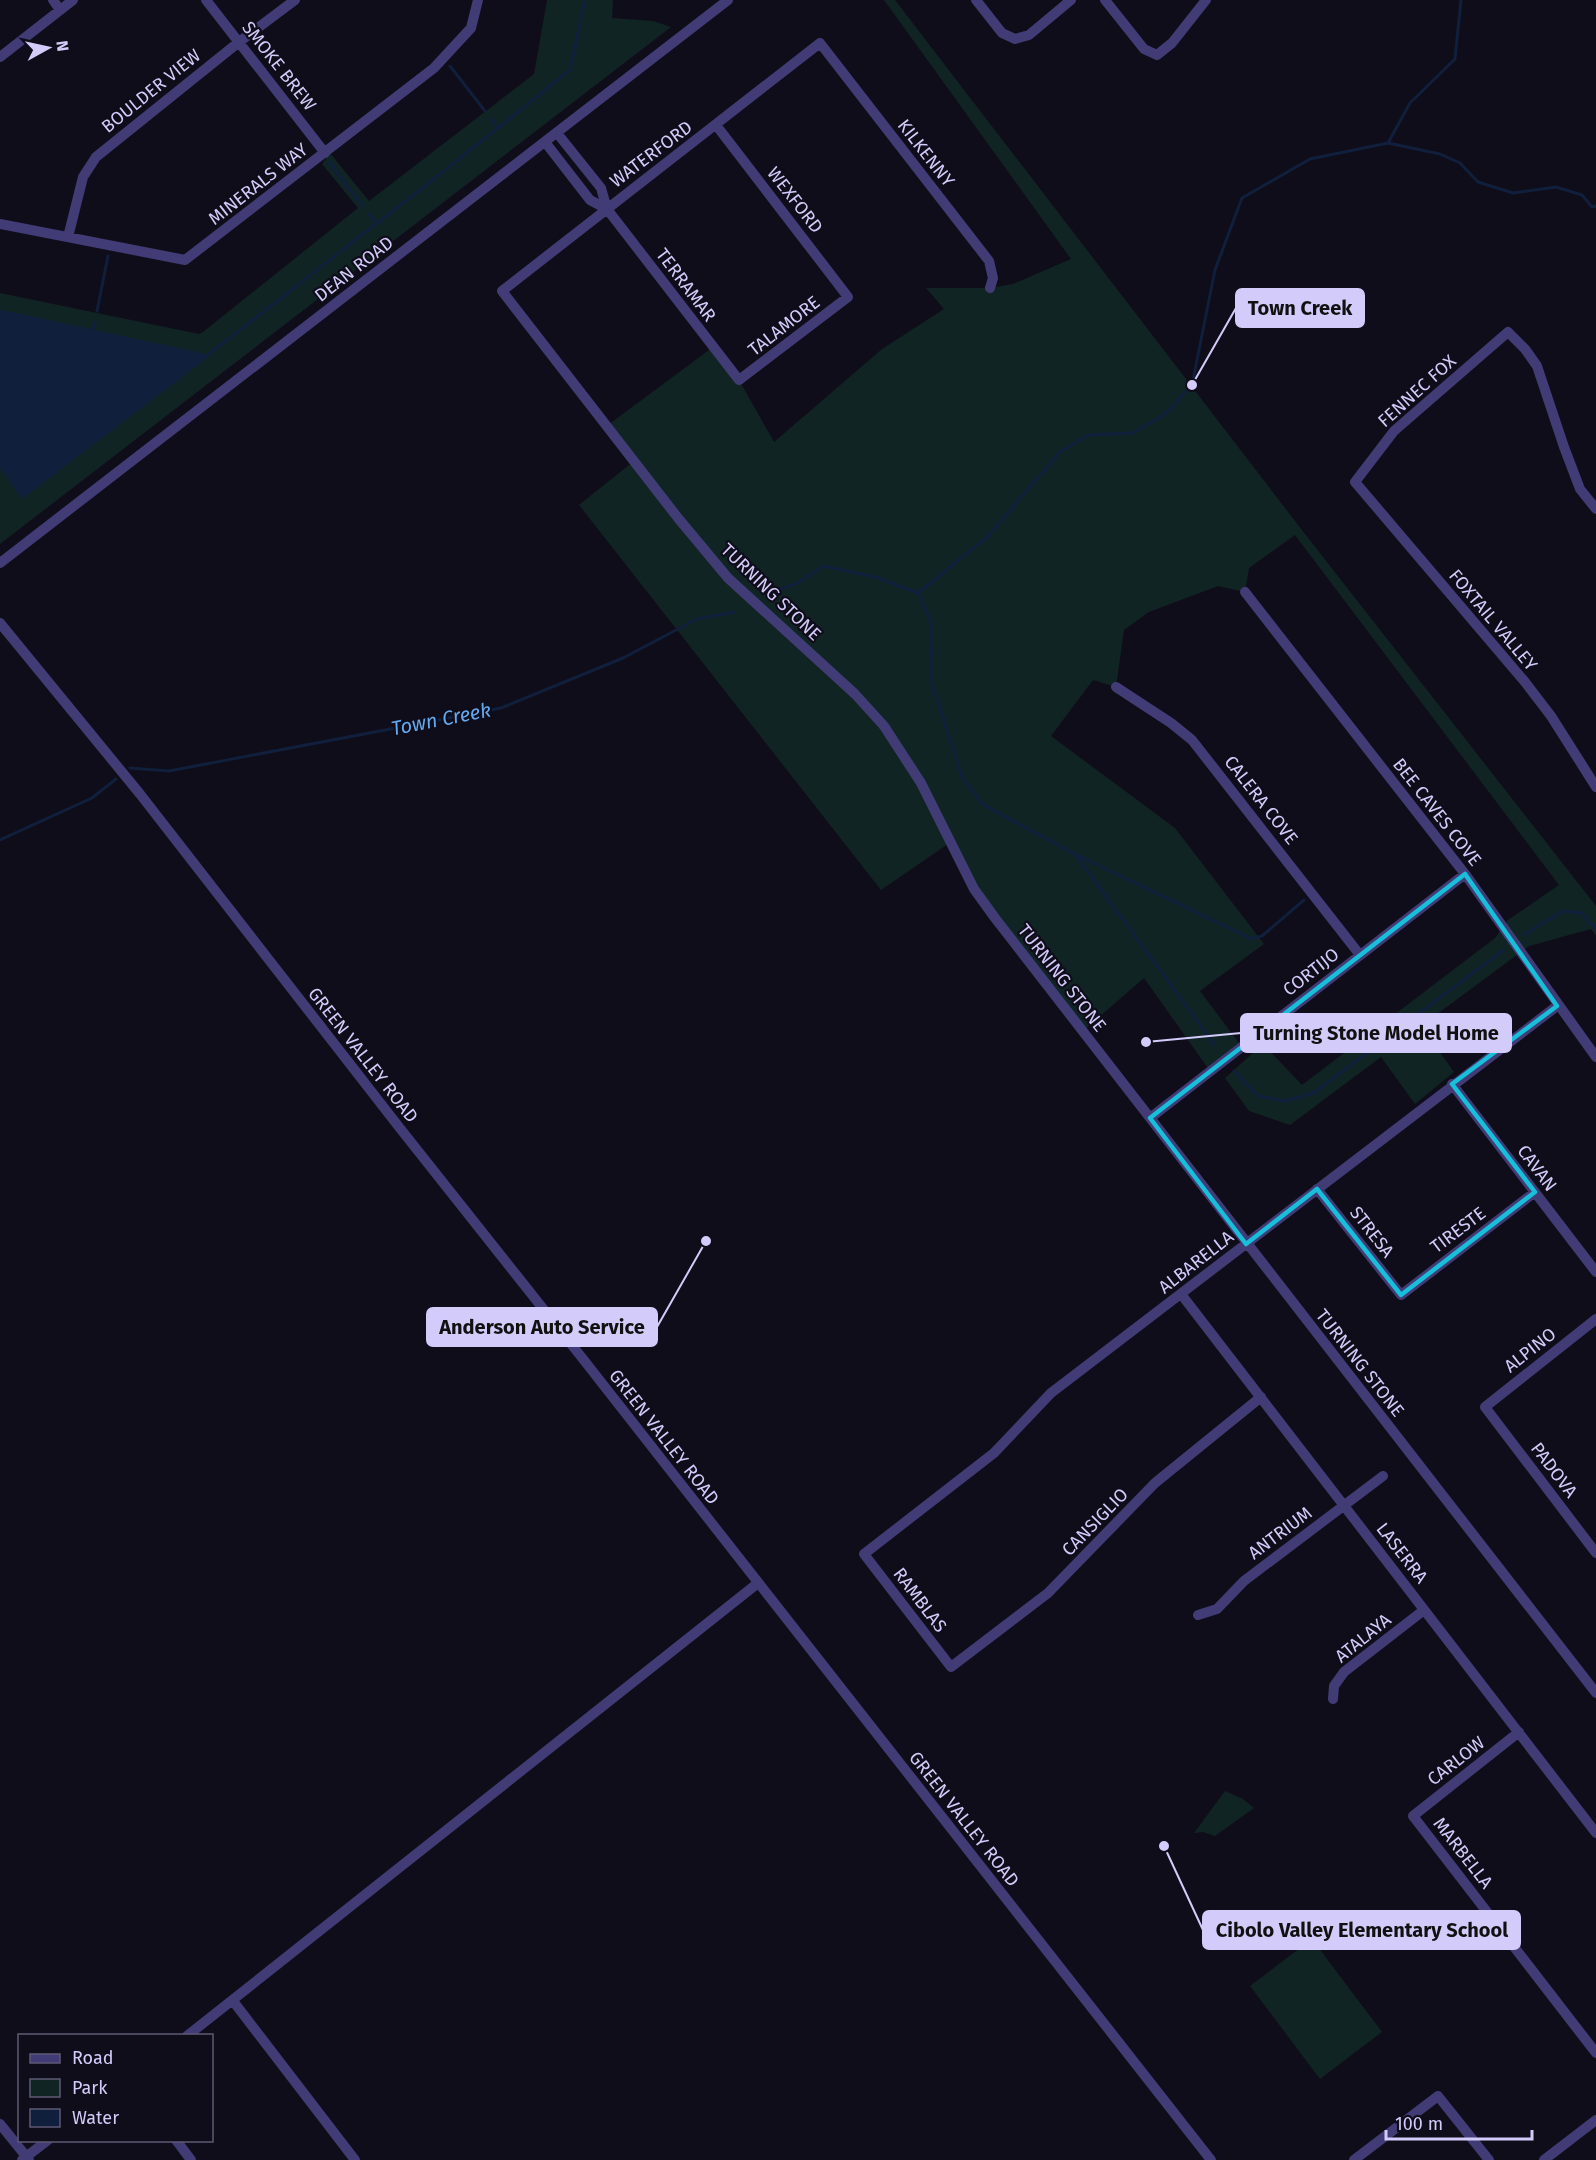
<svg xmlns="http://www.w3.org/2000/svg" width="1596" height="2160" font-family="'Fira Sans',sans-serif">
<style>
.green{fill:#102424}
.water{fill:#101f3b}
.lines{fill:none;stroke-linecap:round;stroke-linejoin:round}
.stream{stroke:#101f3b;stroke-width:3}
.minor{stroke:#413c75;stroke-width:10}
.marked{fill:none;stroke:#17bfda;stroke-width:4.5;stroke-linejoin:round}
.labels{text-anchor:middle;dominant-baseline:central;stroke-width:4.5;stroke-linejoin:round;paint-order:stroke}
.street-label{font-size:18px;fill:#d3cbfa;stroke:#100d1a}
.water-label{font-size:20px;font-style:italic;fill:#64a9ef;stroke:#100d1a}
.leader{fill:none;stroke:#d3cbfa;stroke-width:2}
.callout-dot{fill:#d3cbfa;stroke:#100d1a;stroke-width:2}
.callout{fill:#d3cbfa;stroke:#d3cbfa;stroke-width:2}
.callout-label{font-size:20px;text-anchor:middle;font-weight:bold;fill:#111}
</style>
<rect width="100%" height="100%" fill="#100d1a"/>
<!-- green -->
<path class="green" d="M 547,0 L 613,0 L 612,18 L 653,21 L 671,27 L 0,544 L 0,293 L 199,334 L 203,332 L 358,208 L 322,164 L 330,153 L 369,201 L 534,74 Z
M 884,0 L 895,0 L 1305,534 L 1596,906 L 1596,936 L 1591,929 L 1529,946 L 1421,1026 L 1454,1072 L 1415,1104 L 1381,1057 L 1290,1125 L 1249,1111 L 1225,1078 L 1263,1044 L 1302,1085 L 1495,938 L 1508,920 L 1559,885 L 1295,535 L 1249,568 L 1245,592 L 1218,586 L 1149,612 L 1124,630 L 1116,687 L 1093,680 L 1051,736 L 1175,828 L 1264,944 L 1200,991 L 1242,1047 L 1210,1071 L 1144,978 L 1083,1031 L 995,918 L 951,842 L 881,890 L 579,505 L 634,461 L 608,425 L 713,347 L 739,380 L 774,442 L 882,349 L 944,309 L 926,288 L 990,288 L 1013,284 L 1071,259 Z
M 1225,1791 L 1243,1799 L 1254,1808 L 1215,1836 L 1203,1832 L 1194,1833 Z
M 1312,1939 L 1382,2032 L 1320,2079 L 1250,1986 Z"/>
<!-- water -->
<path class="water" d="M 0,310 L 17,313 L 211,355 L 22,499 L 0,468 Z"/>
<g class="lines">
<!-- stream -->
<path class="stream" d="M 450,66 L 485,111
M 491,119 L 498,128
M 1388,143 L 1410,103 L 1455,59 L 1461,0
M 329,162 L 363,206
M 369,214 L 377,224
M 97,311 L 108,256
M 93,331 L 95,321
M 208,355 L 467,153 L 570,70 L 585,0
M 918,593 L 931,622 L 932,684 L 962,777 L 984,805 L 1075,854 L 1215,1045
M 765,595 L 798,583 L 824,566 L 879,578 L 918,593 L 987,537 L 1060,452 L 1088,435 L 1133,433 L 1164,415 L 1192,385 L 1215,270 L 1242,198 L 1310,159 L 1388,143 L 1440,154 L 1460,163 L 1478,182 L 1513,193 L 1556,187 L 1582,195 L 1592,207 L 1596,206
M 130,768 L 169,771 L 501,708 L 623,658 L 697,619 L 735,612
M 0,840 L 92,798 L 116,779
M 1075,854 L 1252,939 L 1262,936 L 1304,900
M 1524,935 L 1563,911 L 1582,913 L 1596,930
M 1234,1071 L 1258,1096 L 1286,1101 L 1314,1093 L 1502,951"/>
<!-- minor -->
<path class="minor" d="M 53,0 L 60,10
M 206,0 L 325,153
M 976,0 L 1002,33 L 1015,39 L 1029,35 L 1071,0
M 1105,0 L 1144,49 L 1157,55 L 1172,43 L 1206,0
M 0,57 L 73,0
M 557,133 L 601,188 L 607,209 L 739,380 L 848,297 L 716,125
M 545,142 L 590,200 L 607,209
M 0,224 L 185,260 L 434,68 L 471,28 L 478,0
M 68,237 L 83,177 L 96,157 L 239,42 L 295,0
M 990,288 L 993,278 L 989,261 L 820,43 L 502,291 L 678,518 L 728,578 L 855,694 L 884,726 L 921,783 L 974,889 L 995,918 L 1596,1693
M 1596,509 L 1580,489 L 1564,447 L 1537,366 L 1525,349 L 1508,332 L 1394,431 L 1355,482 L 1525,682 L 1551,716 L 1596,787
M 0,563 L 728,0
M 1245,592 L 1465,874 L 1596,1057
M 0,623 L 140,794 L 399,1127 L 583,1359 L 1211,2160
M 1116,687 L 1171,723 L 1192,740 L 1360,955
M 1452,1084 L 1596,1272
M 1150,1118 L 1465,874
M 1317,1189 L 1401,1295 L 1535,1192
M 1181,1294 L 1596,1833
M 1596,1319 L 1485,1407 L 1596,1553
M 1261,1397 L 1155,1483 L 1048,1593 L 951,1667 L 864,1554 L 994,1453 L 1051,1393 L 1557,1006
M 1198,1615 L 1217,1609 L 1244,1581 L 1383,1476
M 1333,1699 L 1334,1686 L 1344,1672 L 1424,1610
M 1519,1732 L 1413,1816 L 1596,2053
M 233,2001 L 355,2160
M 187,2036 L 758,1583
M 0,2124 L 29,2160
M 176,2140 L 191,2160
M 22,2160 L 48,2140
M 1354,2160 L 1438,2096 L 1489,2160
M 1544,2160 L 1596,2120"/>
</g>
<!-- marked area -->
<path class="marked" d="M 1465,874 L 1557,1006 L 1452,1084 L 1535,1192 L 1401,1295 L 1317,1189 L 1246,1244 L 1150,1118 Z"/>
<g class="labels">
<!-- street labels -->
<g class="street-label">
<text transform="translate(279 66) rotate(52)">SMOKE BREW</text>
<text transform="translate(151 91) rotate(-39)">BOULDER VIEW</text>
<text transform="translate(926 153) rotate(52)">KILKENNY</text>
<text transform="translate(651 154) rotate(-37)">WATERFORD</text>
<text transform="translate(258 184) rotate(-38)">MINERALS WAY</text>
<text transform="translate(795 200) rotate(52)">WEXFORD</text>
<text transform="translate(354 269) rotate(-38)">DEAN ROAD</text>
<text transform="translate(686 285) rotate(53)">TERRAMAR</text>
<text transform="translate(784 326) rotate(-38)">TALAMORE</text>
<text transform="translate(1417 391) rotate(-42)">FENNEC FOX</text>
<text transform="translate(771 592) rotate(44)">TURNING STONE</text>
<text transform="translate(1493 620) rotate(50)">FOXTAIL VALLEY</text>
<text transform="translate(1261 800) rotate(52)">CALERA COVE</text>
<text transform="translate(1437 812) rotate(52)">BEE CAVES COVE</text>
<text transform="translate(1311 972) rotate(-38)">CORTIJO</text>
<text transform="translate(1062 978) rotate(52)">TURNING STONE</text>
<text transform="translate(363 1055) rotate(52)">GREEN VALLEY ROAD</text>
<text transform="translate(1537 1168) rotate(53)">CAVAN</text>
<text transform="translate(1458 1230) rotate(-37)">TIRESTE</text>
<text transform="translate(1372 1232) rotate(52)">STRESA</text>
<text transform="translate(1196 1262) rotate(-38)">ALBARELLA</text>
<text transform="translate(1530 1350) rotate(-38)">ALPINO</text>
<text transform="translate(1360 1363) rotate(52)">TURNING STONE</text>
<text transform="translate(664 1437) rotate(52)">GREEN VALLEY ROAD</text>
<text transform="translate(1554 1470) rotate(53)">PADOVA</text>
<text transform="translate(1095 1522) rotate(-46)">CANSIGLIO</text>
<text transform="translate(1280 1533) rotate(-37)">ANTRIUM</text>
<text transform="translate(1402 1553) rotate(52)">LASERRA</text>
<text transform="translate(920 1600) rotate(53)">RAMBLAS</text>
<text transform="translate(1363 1638) rotate(-39)">ATALAYA</text>
<text transform="translate(1456 1761) rotate(-38)">CARLOW</text>
<text transform="translate(964 1819) rotate(52)">GREEN VALLEY ROAD</text>
<text transform="translate(1463 1853) rotate(52)">MARBELLA</text>
</g>
<!-- water labels -->
<g class="water-label">
<text transform="translate(441 719) rotate(-11)">Town Creek</text>
</g>
</g>
<!-- callouts -->
<path class="leader" d="M1192 385L1236 308M1146 1042L1241 1033M706 1241L657 1327M1164 1846L1203 1930"/>
<g class="callout-dot">
<circle cx="1192" cy="385" r="6"/>
<circle cx="1146" cy="1042" r="6"/>
<circle cx="706" cy="1241" r="6"/>
<circle cx="1164" cy="1846" r="6"/>
</g>
<g class="callout">
<rect x="1236" y="289" width="128" height="38" rx="6"/>
<rect x="1241" y="1014" width="270" height="38" rx="6"/>
<rect x="427" y="1308" width="230" height="38" rx="6"/>
<rect x="1203" y="1911" width="317" height="38" rx="6"/>
</g>
<g class="callout-label">
<text x="1300" y="315">Town Creek</text>
<text x="1376" y="1040">Turning Stone Model Home</text>
<text x="542" y="1334">Anderson Auto Service</text>
<text x="1362" y="1937">Cibolo Valley Elementary School</text>
</g>
<!-- legend -->
<rect x="18" y="2034" width="195" height="108" fill="#100d1a" stroke="#5e5974" stroke-width="1.5"/>
<rect x="30" y="2054" width="30" height="9" fill="#413c75" stroke="#5e5974" stroke-width="1.5"/>
<text x="72" y="2064" font-size="18" fill="#d3cbfa">Road</text>
<rect x="30" y="2079" width="30" height="18" fill="#102424" stroke="#5e5974" stroke-width="1.5"/>
<text x="72" y="2094" font-size="18" fill="#d3cbfa">Park</text>
<rect x="30" y="2109" width="30" height="18" fill="#101f3b" stroke="#5e5974" stroke-width="1.5"/>
<text x="72" y="2124" font-size="18" fill="#d3cbfa">Water</text>
<!-- north arrow -->
<g transform="translate(48 48) rotate(82)" stroke="#100d1a" stroke-width="4.5" paint-order="stroke">
<path d="M0-4.5L10 22L0 15L-10 22Z" fill="#d3cbfa"/>
<text y="-9" font-size="16" font-weight="bold" text-anchor="middle" fill="#d3cbfa">N</text>
</g>
<!-- scale -->
<path d="M1386 2130v9h146v-9" fill="none" stroke="#d3cbfa" stroke-width="3"/>
<text x="1395" y="2130" font-size="18" fill="#d3cbfa" stroke="#100d1a" stroke-width="4.5" paint-order="stroke">100 m</text>
</svg>
